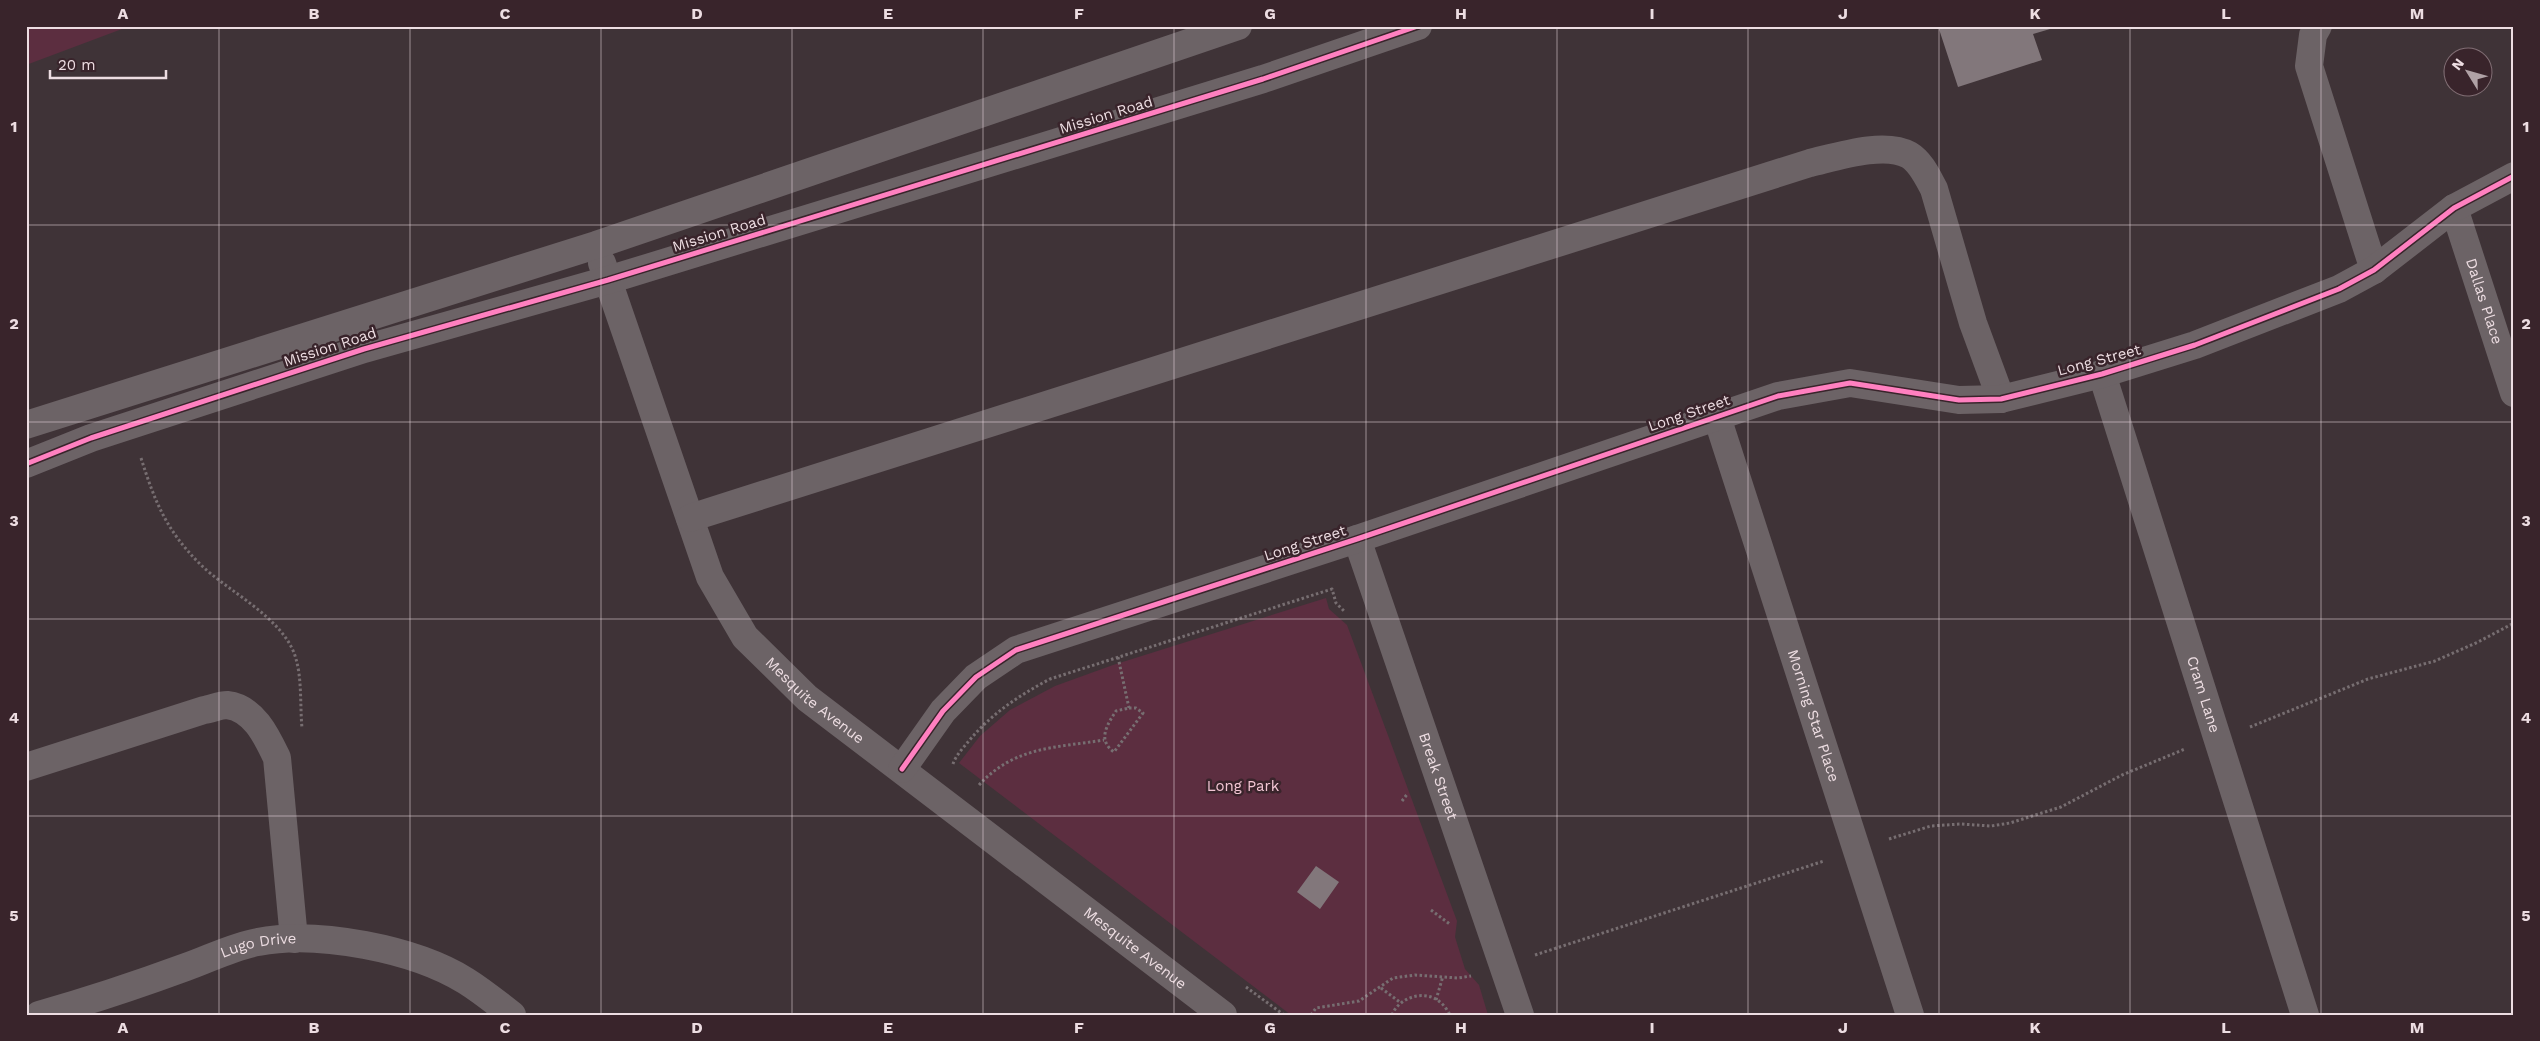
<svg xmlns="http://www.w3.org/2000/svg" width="2540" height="1041" font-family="'Work Sans',sans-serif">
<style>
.green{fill:#5c2e40}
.building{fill:#82777b}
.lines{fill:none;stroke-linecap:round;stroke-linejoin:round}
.path{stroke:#776e71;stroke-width:3;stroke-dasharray:2.5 2.5;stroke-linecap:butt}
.minor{stroke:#6c6366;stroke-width:28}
.cycleway-casing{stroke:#39242b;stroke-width:8}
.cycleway{stroke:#ff80c0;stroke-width:5}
.grid{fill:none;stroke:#eddde2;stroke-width:1;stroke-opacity:0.55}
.labels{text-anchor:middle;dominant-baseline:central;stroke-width:5;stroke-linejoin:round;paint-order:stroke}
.street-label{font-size:15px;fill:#eddde2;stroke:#39242b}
.park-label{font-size:15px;fill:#f3c6d4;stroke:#39242b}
.neatline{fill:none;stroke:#eddde2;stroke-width:2}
.grid-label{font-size:16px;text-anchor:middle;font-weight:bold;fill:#eddde2}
</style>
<rect width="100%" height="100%" fill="#3f3337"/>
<!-- green -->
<path class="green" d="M 26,26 L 130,26 L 26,65 Z
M 1326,598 L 1329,609 L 1347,625 L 1457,921 L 1455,937 L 1465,969 L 1479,985 L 1488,1015 L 1291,1015 L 959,763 L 980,736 L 1010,710 L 1055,686 L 1113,665 Z"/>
<!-- building -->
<path class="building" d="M 1938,26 L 2057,26 L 2057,27 L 2033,34 L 2042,60 L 1958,87 Z
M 1316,866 L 1339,882 L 1320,909 L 1297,892 Z"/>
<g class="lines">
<!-- path -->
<path class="path" d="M 141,458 C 155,502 166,530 200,564 C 228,592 285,618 296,659 C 302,679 300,707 302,728
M 1118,657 L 1129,708
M 1129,708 L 1136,708 L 1143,713 L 1114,752 C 1097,740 1107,725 1116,711 Z
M 2250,727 L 2368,679 L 2435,661 L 2478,642 L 2514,623
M 953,764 C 955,757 962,749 968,742 C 991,714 1018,696 1050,679 L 1332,589 L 1336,603 L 1344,611
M 979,785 C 1015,746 1055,748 1104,740
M 1402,801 L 1408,793
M 1889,839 L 1931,826 L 1961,824 L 1991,826 L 2010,823 L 2061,807 L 2122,775 L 2185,749
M 1431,910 L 1451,925
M 1535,955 L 1824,861
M 1246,987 L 1284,1015
M 1381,988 L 1401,1003
M 1436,1000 L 1443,976
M 1311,1015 L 1316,1008 L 1359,1001 L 1393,978 L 1415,975 L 1458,978 L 1471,976
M 1392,1015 C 1399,997 1425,989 1440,1002 C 1444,1005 1448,1011 1450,1015"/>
<!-- minor -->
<g class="minor">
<path d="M 2318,26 L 2313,35 L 2309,66 L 2374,270"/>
<path id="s1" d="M 2454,208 L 2514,393"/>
<path id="s2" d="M 602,263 L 710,577 L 745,637 L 807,698 L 1223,1015"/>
<path id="s3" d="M 2102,374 L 2305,1015"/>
<path id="s4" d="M 1717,417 L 1910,1015"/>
<path d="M 26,425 L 596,245 L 1238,26"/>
<path d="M 26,464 L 91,438 L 364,349 L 608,280 L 1263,79 L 1418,26"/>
<path d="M 690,518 L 1810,163 C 1836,157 1884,141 1909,155 C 1921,162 1928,178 1934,189 L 1973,323 L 2001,399"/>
<path id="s5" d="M 1357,539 L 1520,1015"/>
<path d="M 26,767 L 204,710 C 211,709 220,705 227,705 C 254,708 267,737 277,758 L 294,939"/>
<path d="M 902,769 L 943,711 L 976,677 L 1016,650 L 1357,539 L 1778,396 L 1850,383 L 1959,400 L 2001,399 L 2102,374 L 2195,345 L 2339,289 L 2374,270 L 2454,208 L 2514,176"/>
<path id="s6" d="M 39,1015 C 89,1001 137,985 186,967 C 209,959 234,946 258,942 C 317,930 415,949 466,981 C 482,991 497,1003 512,1015"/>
</g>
<!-- cycleway casing -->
<g class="cycleway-casing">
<path id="cycleway" d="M 26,464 L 91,438 L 364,349 L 608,280 L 1263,79 L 1418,26
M 902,769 L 943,711 L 976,677 L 1016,650 L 1357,539 L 1778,396 L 1850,383 L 1959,400 L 2001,399 L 2102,374 L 2195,345 L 2339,289 L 2374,270 L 2454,208 L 2514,176"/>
</g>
<!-- cycleway -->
<use href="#cycleway" class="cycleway"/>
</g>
<!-- grid -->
<path class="grid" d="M 219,26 L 219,1015M 410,26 L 410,1015M 601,26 L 601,1015M 792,26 L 792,1015M 983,26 L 983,1015M 1174,26 L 1174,1015M 1366,26 L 1366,1015M 1557,26 L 1557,1015M 1748,26 L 1748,1015M 1939,26 L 1939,1015M 2130,26 L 2130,1015M 2321,26 L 2321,1015M 26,225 L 2514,225M 26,422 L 2514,422M 26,619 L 2514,619M 26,816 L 2514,816"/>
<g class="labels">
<!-- street labels -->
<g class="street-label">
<text transform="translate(1106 115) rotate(-17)">Mission Road</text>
<text transform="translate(719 233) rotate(-17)">Mission Road</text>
<text stroke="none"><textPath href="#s1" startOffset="98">Dallas Place</textPath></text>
<text transform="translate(330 347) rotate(-18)">Mission Road</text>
<text transform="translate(2099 360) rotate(-15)">Long Street</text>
<text transform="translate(1689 413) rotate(-19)">Long Street</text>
<text transform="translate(1305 543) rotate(-18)">Long Street</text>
<text stroke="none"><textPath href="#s3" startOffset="336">Cram Lane</textPath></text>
<text stroke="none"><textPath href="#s2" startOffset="496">Mesquite Avenue</textPath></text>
<text stroke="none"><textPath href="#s4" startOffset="314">Morning Star Place</textPath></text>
<text stroke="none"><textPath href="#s5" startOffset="251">Break Street</textPath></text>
<text stroke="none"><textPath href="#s6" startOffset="231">Lugo Drive</textPath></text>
<text stroke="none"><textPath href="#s2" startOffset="901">Mesquite Avenue</textPath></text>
</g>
<!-- park labels -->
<g class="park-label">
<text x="1243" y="786">Long Park</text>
</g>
</g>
<!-- border -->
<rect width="2540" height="1041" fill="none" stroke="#39242b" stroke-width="55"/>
<!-- north arrow -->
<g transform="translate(2468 72) rotate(307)"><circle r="24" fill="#39242b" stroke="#816e74"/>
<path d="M0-4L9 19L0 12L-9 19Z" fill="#b0a2a6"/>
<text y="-8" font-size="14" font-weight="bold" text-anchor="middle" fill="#eddde2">N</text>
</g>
<!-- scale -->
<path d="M50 70v8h116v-8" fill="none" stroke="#eddde2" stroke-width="2.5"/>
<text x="58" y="70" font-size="15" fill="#eddde2" stroke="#39242b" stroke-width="4" paint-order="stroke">20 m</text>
<rect x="28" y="28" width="2484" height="986" class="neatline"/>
<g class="grid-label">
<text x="123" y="19">A</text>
<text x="314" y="19">B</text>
<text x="505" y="19">C</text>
<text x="697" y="19">D</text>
<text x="888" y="19">E</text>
<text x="1079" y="19">F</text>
<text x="1270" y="19">G</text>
<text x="1461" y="19">H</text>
<text x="1652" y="19">I</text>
<text x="1843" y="19">J</text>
<text x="2035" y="19">K</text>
<text x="2226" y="19">L</text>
<text x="2417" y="19">M</text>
<text x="14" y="132">1</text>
<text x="2526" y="132">1</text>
<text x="14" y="329">2</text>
<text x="2526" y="329">2</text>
<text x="14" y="526">3</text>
<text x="2526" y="526">3</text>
<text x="14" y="723">4</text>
<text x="2526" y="723">4</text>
<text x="14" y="921">5</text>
<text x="2526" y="921">5</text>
<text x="123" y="1033">A</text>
<text x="314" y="1033">B</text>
<text x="505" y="1033">C</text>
<text x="697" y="1033">D</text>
<text x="888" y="1033">E</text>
<text x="1079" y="1033">F</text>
<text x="1270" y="1033">G</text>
<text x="1461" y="1033">H</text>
<text x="1652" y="1033">I</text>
<text x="1843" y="1033">J</text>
<text x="2035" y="1033">K</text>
<text x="2226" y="1033">L</text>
<text x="2417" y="1033">M</text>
</g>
</svg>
